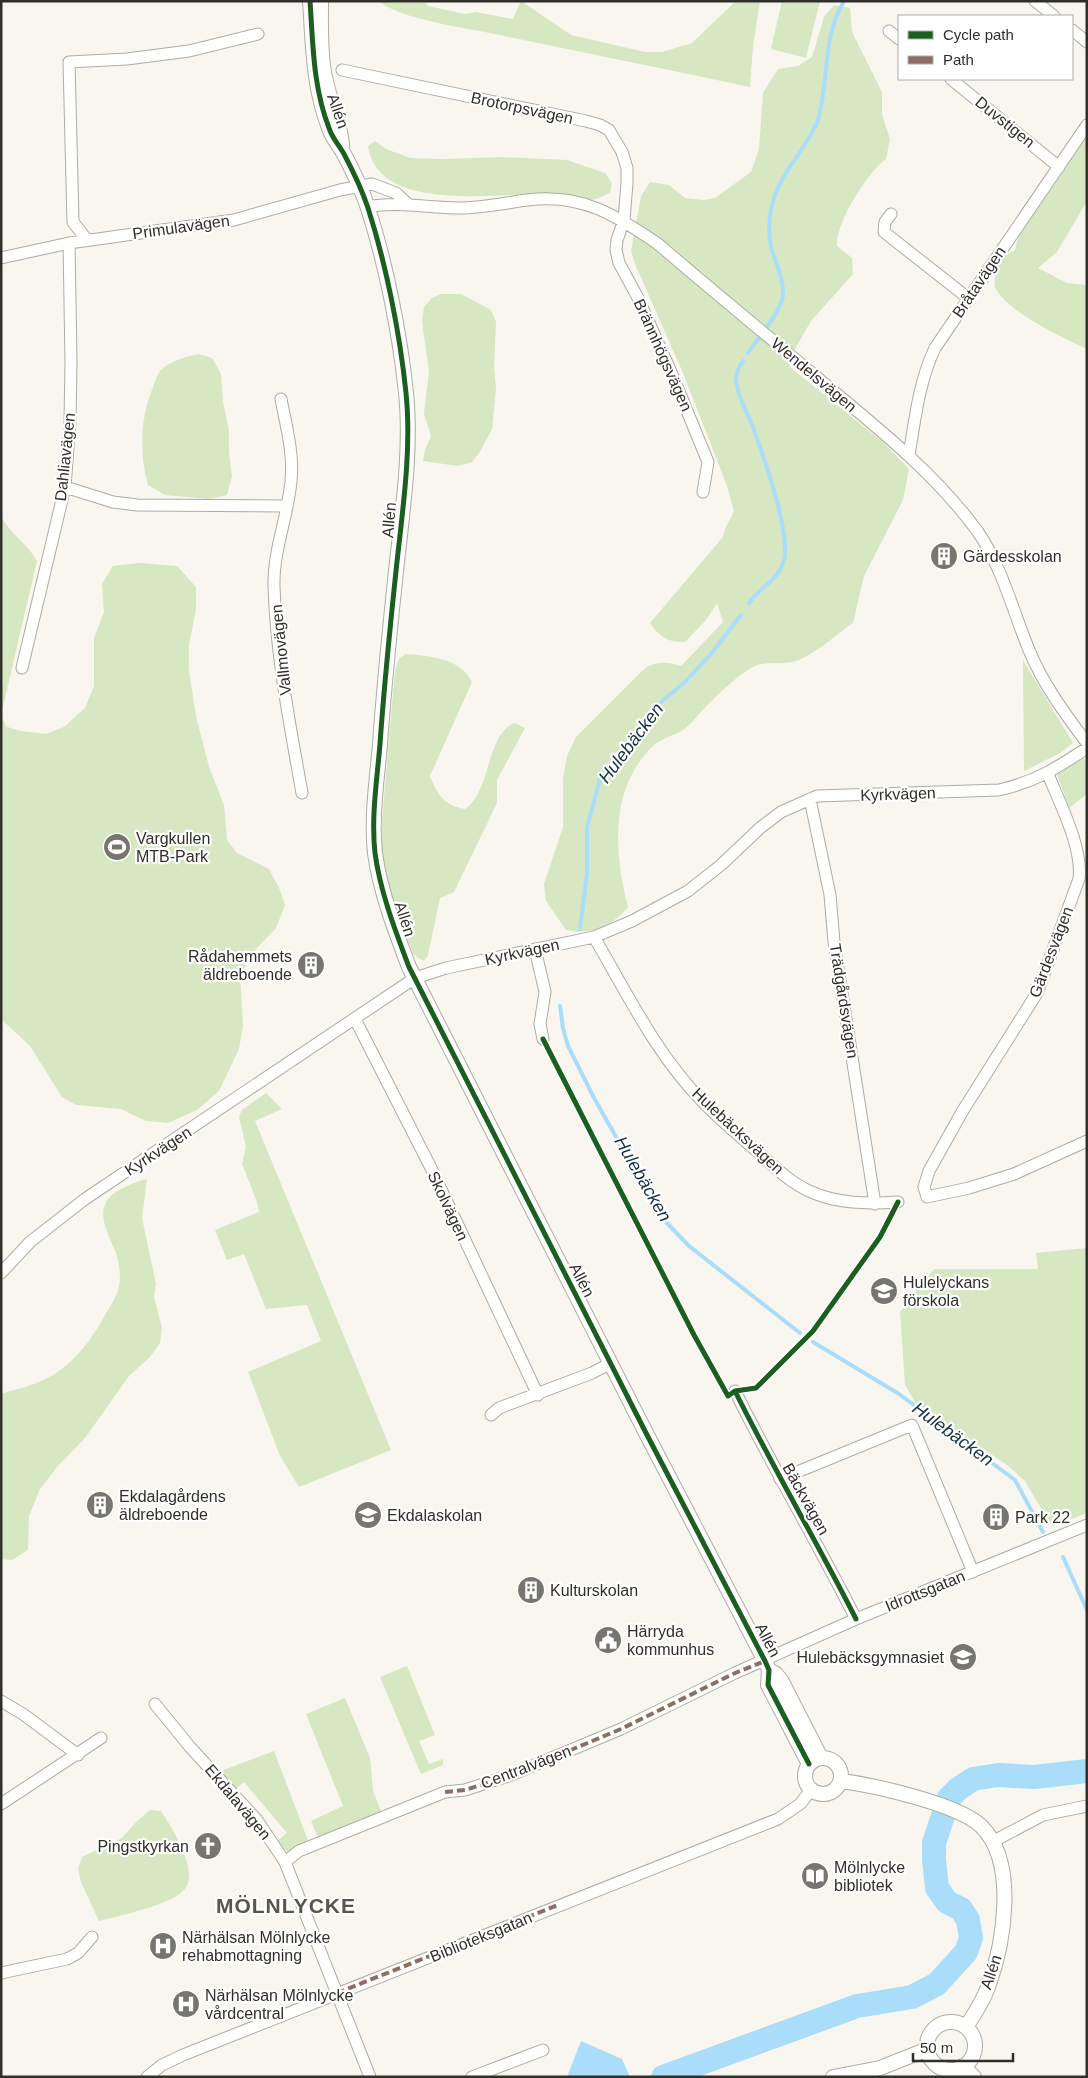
<svg xmlns="http://www.w3.org/2000/svg" width="1088" height="2078" font-family="Arial,sans-serif">
<style>
.green{fill:#d6e7c1}
.water{fill:#aaddf9}
.lines{fill:none;stroke-linecap:round;stroke-linejoin:round}
.stream{stroke:#aaddf9;stroke-width:4}
.river{stroke:#aaddf9;stroke-width:24}
.minor-casing{stroke:#adaca6;stroke-width:13}
.tertiary-casing{stroke:#adaca6;stroke-width:16}
.minor{stroke:#fefefd;stroke-width:11}
.tertiary{stroke:#fefefd;stroke-width:14}
.quiet{stroke:#8d6e63;stroke-width:4;stroke-dasharray:8 4;stroke-linecap:butt}
.cycleway-casing{stroke:#fff;stroke-width:8}
.cycleway{stroke:#1b5e20;stroke-width:5}
.labels{text-anchor:middle;dominant-baseline:central;stroke-width:4.5;stroke-linejoin:round;paint-order:stroke}
.street-label{font-size:16px;fill:#302f2a;stroke:#fff}
.poi-label{font-size:16px;fill:#302f2a;stroke:#fff;text-anchor:start}
.water-label{font-size:18px;font-style:italic;fill:#103143;stroke:#fff}
.district-label{font-size:21px;font-weight:bold;letter-spacing:1px;fill:#59554b;stroke:#fff}
</style>
<rect width="100%" height="100%" fill="#f8f6ef"/>
<!-- green -->
<path class="green" d="M 378,1 L 424,1 L 428,6 L 465,14 L 476,12 L 513,19 L 521,1 L 571,35 L 645,52 L 662,52 L 692,43 L 736,1 L 760,1 L 753,46 L 750,87 C 665,69 580,52 495,34 C 465,28 401,19 378,1 Z
M 782,1 L 820,1 L 806,58 L 771,49 Z
M 834,5 L 850,8 L 852,32 L 882,92 L 882,115 L 890,139 L 886,159 C 868,171 835,224 837,246 L 852,258 L 853,274 L 811,321 L 788,361 L 791,368 L 884,443 L 909,469 L 903,500 L 864,576 L 853,623 C 834,636 814,656 792,662 C 777,665 765,660 751,668 C 733,679 717,695 702,711 C 696,717 690,725 683,730 C 674,736 661,738 653,746 C 609,788 614,853 628,907 C 612,926 592,936 566,930 L 546,901 L 544,884 L 563,827 L 563,779 L 567,756 L 576,737 L 643,670 C 654,661 667,661 681,666 L 723,622 L 717,603 L 706,620 L 685,642 C 667,642 660,637 650,623 L 723,537 L 725,529 L 734,511 L 726,483 L 683,373 L 635,264 L 631,251 L 641,196 L 650,182 L 669,185 L 685,198 L 703,200 L 715,198 L 751,172 L 759,149 L 763,93 L 778,69 L 798,66 L 812,57 L 824,17 Z
M 1087,128 L 1087,201 L 1057,252 L 1038,268 L 1067,283 L 1087,285 L 1087,349 C 1064,338 1005,311 995,287 C 994,284 995,279 995,276 C 997,261 1003,256 1015,250 L 1019,234 Z
M 375,141 L 386,149 L 410,158 L 444,159 L 501,157 L 567,160 L 605,173 L 612,183 L 610,193 C 604,195 598,199 592,200 C 580,201 554,194 539,194 C 492,194 377,212 368,146 Z
M 441,294 L 461,294 L 491,310 L 496,322 L 494,366 L 496,389 L 492,429 L 481,450 L 472,462 L 458,466 L 423,461 L 425,450 L 431,436 L 424,414 L 429,371 L 422,322 L 424,307 L 432,298 Z
M 199,354 L 212,358 L 221,374 L 223,402 L 229,431 L 229,453 L 232,476 L 227,495 L 209,499 L 165,495 L 148,485 C 139,452 140,420 153,387 C 155,382 157,374 161,370 C 172,360 185,357 199,354 Z
M 1,516 C 10,534 28,544 37,561 L 1,715 Z
M 139,563 L 177,566 L 196,587 L 196,610 L 189,644 L 189,671 L 196,716 L 209,767 L 224,805 L 227,840 L 237,853 L 269,869 L 279,888 L 285,905 L 276,928 L 253,952 L 240,976 L 243,1025 L 239,1049 L 219,1091 L 197,1110 L 168,1123 L 146,1121 L 121,1109 L 76,1105 L 62,1097 L 30,1046 L 1,1019 L 1,716 L 7,727 L 21,731 L 46,734 L 64,727 L 85,708 L 94,686 L 94,638 L 104,612 L 102,584 L 113,566 Z
M 405,654 C 429,656 461,658 472,682 L 430,776 C 438,796 444,805 465,809 C 492,790 485,737 514,723 L 525,728 L 497,780 L 497,803 L 454,892 L 440,898 L 428,955 L 424,961 L 418,958 L 413,953 L 403,927 L 391,895 L 382,851 L 382,820 L 395,670 L 399,659 Z
M 1023,660 L 1073,743 L 1060,753 L 1024,771 Z
M 1082,756 L 1087,763 L 1087,794 L 1069,808 L 1057,774 Z
M 266,1093 L 282,1109 L 255,1121 L 391,1450 L 299,1487 L 280,1456 L 248,1372 L 321,1341 L 307,1305 L 266,1309 L 244,1254 L 227,1260 L 215,1230 L 259,1212 L 257,1202 L 242,1164 L 246,1147 L 239,1117 L 242,1110 Z
M 147,1179 L 142,1218 L 156,1284 L 154,1297 L 162,1328 L 160,1343 L 150,1357 L 129,1376 L 85,1438 L 57,1467 L 40,1489 L 29,1516 L 28,1550 L 12,1560 L 1,1559 L 1,1394 C 12,1390 24,1388 34,1384 C 67,1372 87,1347 104,1317 C 111,1304 119,1295 120,1279 C 120,1272 119,1260 116,1253 C 107,1231 91,1206 119,1190 C 129,1185 137,1181 147,1179 Z
M 1087,1248 L 1087,1513 L 1052,1526 L 1024,1480 L 1007,1465 L 917,1405 L 905,1385 L 900,1312 L 934,1269 L 1038,1269 L 1036,1253 Z
M 407,1666 L 435,1735 L 419,1741 L 429,1764 L 443,1759 L 443,1765 L 421,1774 L 380,1677 Z
M 345,1698 L 370,1758 L 373,1791 L 383,1816 L 320,1842 L 311,1821 L 343,1806 L 306,1714 Z
M 274,1751 L 309,1843 L 288,1852 L 277,1841 L 287,1833 L 244,1782 L 234,1790 L 218,1772 Z
M 150,1810 L 161,1811 C 172,1828 199,1869 185,1889 C 174,1904 118,1916 99,1921 L 81,1882 L 78,1868 L 82,1857 L 122,1838 L 136,1822 Z"/>
<!-- water -->
<path class="water" d="M 581,2041 L 622,2059 L 630,2077 L 567,2077 Z"/>
<g class="lines">
<!-- stream -->
<path class="stream" d="M 748,353 C 758,338 781,313 783,295 C 784,279 775,261 771,247 C 769,238 769,226 770,217 C 773,185 793,165 808,139 C 811,134 815,128 817,123 C 830,82 821,40 844,1
M 743,361 C 737,369 734,377 737,386 C 739,398 746,411 751,422 C 762,452 791,531 784,560 C 778,582 761,585 749,603
M 580,929 L 587,873 L 587,827 L 600,779 L 662,701 L 684,683 L 711,654 L 741,615
M 560,1006 L 563,1028 L 568,1046 L 594,1098 L 662,1218 L 689,1246 L 800,1333
M 813,1342 L 899,1394 L 1015,1480 L 1043,1532
M 1063,1557 L 1087,1610"/>
<!-- river -->
<path class="river" d="M 663,2077 L 857,2006 L 912,1997 L 937,1984 L 966,1952 L 971,1938 L 968,1920 L 961,1909 L 947,1902 L 937,1888 L 934,1860 L 934,1843 L 949,1798 L 958,1789 L 973,1779 L 998,1775 L 1034,1777 L 1087,1771"/>
<!-- minor casing -->
<g class="minor-casing">
<path id="minor" d="M 1035,1 L 1054,16
M 1072,30 L 1087,42
M 889,31 L 899,39
M 342,70 L 586,121 L 600,125 L 609,130 L 622,152 L 627,168 L 627,183 L 624,220 L 617,240 L 616,250 L 619,263 L 638,298 L 671,372 L 708,462 L 703,492
M 951,79 L 1059,167
M 367,207 C 398,201 428,208 459,208 C 482,208 505,203 527,200 C 581,193 616,215 658,244 C 715,293 774,341 832,390 C 884,433 938,477 978,532 C 1002,567 1013,611 1029,650 C 1043,684 1065,714 1087,743
M 891,214 L 885,222 L 884,232 L 968,298
M 87,240 L 73,222 L 69,62 L 127,59 L 189,51 L 258,34
M 1,258 L 69,243 L 234,220 L 340,190 L 372,184 L 396,193 L 409,205
M 281,399 C 286,425 294,454 291,481 C 288,516 273,551 274,586 C 276,656 290,725 302,793
M 909,455 C 915,420 919,381 935,348 L 1087,125
M 65,487 L 113,502 L 137,505 L 286,506
M 22,668 L 65,487 L 70,422 L 71,361 L 69,243
M 1048,774 C 1060,804 1083,848 1079,879 L 1037,993 L 962,1112 L 929,1171 L 924,1187 L 927,1197 L 969,1188 L 1014,1174 L 1087,1141
M 810,799 L 830,895 L 834,942 L 875,1204
M 594,937 C 627,993 656,1054 702,1101 C 719,1119 739,1136 758,1152 C 774,1166 789,1182 809,1191 C 837,1204 868,1204 898,1202
M 535,949 L 545,992 L 540,1024 L 543,1039
M 355,1019 L 431,1168 L 538,1395
M 1,1273 L 30,1242 L 85,1199 L 415,978 L 446,968 L 594,937 L 632,921 L 688,891 L 721,865 L 760,828 L 781,812 L 817,796 L 999,790 C 1037,781 1055,769 1087,748
M 735,1391 C 773,1468 817,1542 856,1619
M 491,1415 L 499,1408 L 592,1373 L 611,1363
M 780,1479 L 912,1425 L 973,1572
M 1,1701 L 23,1714 L 78,1755
M 155,1704 L 190,1747 L 257,1820 L 285,1862 L 370,2077
M 1,1804 L 101,1738
M 992,1842 L 1043,1815 L 1087,1806
M 285,1862 L 299,1851 L 445,1792 L 465,1790 L 511,1775 L 621,1729 L 735,1673 L 856,1619 L 1087,1525
M 1,1973 L 67,1959 L 78,1953 L 92,1937
M 147,2077 L 162,2065 L 183,2055 L 778,1819 L 800,1804 L 811,1790
M 472,2077 L 543,2050"/>
</g>
<!-- tertiary casing -->
<g class="tertiary-casing">
<path id="tertiary" d="M 310,1 C 313,44 313,87 329,128 C 332,138 339,145 344,154 C 353,171 362,190 368,208 C 386,264 400,334 406,393 C 412,450 402,514 396,571 C 390,628 384,686 380,744 C 377,780 371,817 375,853 C 380,891 395,930 409,967 L 646,1433 L 765,1661 L 769,1670 L 768,1685 L 809,1764
M 321,1 C 321,25 320,49 324,72 C 328,97 340,120 342,145
M 769,1670 L 776,1674 L 781,1680 L 821,1758
M805 1776a18 18 0 1 1 36 0a18 18 0 1 1-36 0Z
M 841,1781 C 873,1785 958,1804 981,1826 C 1018,1862 1004,1944 988,1987 C 983,2001 974,2015 966,2027
M927 2046a24 24 0 1 1 48 0a24 24 0 1 1-48 0Z
M 963,2066 L 974,2077
M 833,2077 L 880,2068 L 928,2049"/>
</g>
<!-- minor -->
<use href="#minor" class="minor"/>
<!-- tertiary -->
<use href="#tertiary" class="tertiary"/>
<!-- quiet -->
<path class="quiet" d="M 445,1792 L 465,1790 L 511,1775 L 621,1729 L 735,1673 L 765,1661
M 337,1993 L 558,1905"/>
<!-- cycleway casing -->
<g class="cycleway-casing">
<path id="cycleway" d="M 310,1 C 313,44 313,87 329,128 C 332,138 339,145 344,154 C 353,171 362,190 368,208 C 386,264 400,334 406,393 C 412,450 402,514 396,571 C 390,628 384,686 380,744 C 377,780 371,817 375,853 C 380,891 395,930 409,967 L 646,1433 L 765,1661 L 769,1670 L 768,1685 L 809,1764
M 543,1039 L 694,1335 L 728,1396 L 735,1391 L 756,1388 L 813,1331 L 880,1237 L 898,1202
M 735,1391 C 773,1468 817,1542 856,1619"/>
</g>
<!-- cycleway -->
<use href="#cycleway" class="cycleway"/>
</g>
<!-- icons -->
<defs>
<g id="building-disc" transform="scale(1.4375)"><circle r="9.5" fill="#76756f" stroke="#fff"/><path d="M-4-6H4V6H1V3H-1V6H-4ZM-2.5-4.3h1.7v1.8h-1.7ZM.8-4.3h1.7v1.8H.8ZM-2.5-1h1.7V.8h-1.7ZM.8-1h1.7V.8H.8Z" fill="#fff"/></g>
<g id="stadium-disc" transform="scale(1.4375)"><circle r="9.5" fill="#76756f" stroke="#fff"/><path d="M0-5a6.5 5 0 1 0 0 10a6.5 5 0 1 0 0-10ZM-3.5-1.8h7v3.6h-7Z" fill="#fff"/></g>
<g id="school-disc" transform="scale(1.4375)"><circle r="9.5" fill="#76756f" stroke="#fff"/><path d="M0-5L7-2L0 1L-7-2ZM-4 1L0 2.5L4 1V4Q0 6-4 4Z" fill="#fff"/></g>
<g id="civic-disc" transform="scale(1.4375)"><circle r="9.5" fill="#76756f" stroke="#fff"/><path d="M-.6-6.5H3V-4.5H.6V-3L4-1V1h2V6H-6V1h2V-1L-.6-3ZM-1.2 2.5V6h2.4V2.5Z" fill="#fff"/></g>
<g id="church-disc" transform="scale(1.4375)"><circle r="9.5" fill="#76756f" stroke="#fff"/><path d="M-1.2-6h2.4v3.5h3.3v2.4h-3.3V6h-2.4V-.1h-3.3v-2.4h3.3Z" fill="#fff"/></g>
<g id="library-disc" transform="scale(1.4375)"><circle r="9.5" fill="#76756f" stroke="#fff"/><path d="M-6-4Q-3-5.5-.7-3.5V5Q-3 3-6 4ZM6-4Q3-5.5 .7-3.5V5Q3 3 6 4Z" fill="#fff"/></g>
<g id="hospital-disc" transform="scale(1.4375)"><circle r="9.5" fill="#76756f" stroke="#fff"/><path d="M-5-5h3v3.5h4V-5h3V5h-3V1.5h-4V5h-3Z" fill="#fff"/></g>
</defs>
<g fill-rule="evenodd">
<use href="#building-disc" x="944" y="556"/>
<use href="#stadium-disc" x="117" y="847"/>
<use href="#building-disc" x="311" y="965"/>
<use href="#school-disc" x="884" y="1291"/>
<use href="#building-disc" x="100" y="1505"/>
<use href="#school-disc" x="368" y="1515"/>
<use href="#building-disc" x="996" y="1517"/>
<use href="#building-disc" x="531" y="1590"/>
<use href="#civic-disc" x="608" y="1640"/>
<use href="#school-disc" x="963" y="1657"/>
<use href="#church-disc" x="208" y="1846"/>
<use href="#library-disc" x="815" y="1876"/>
<use href="#hospital-disc" x="163" y="1946"/>
<use href="#hospital-disc" x="186" y="2004"/>
</g>
<g class="labels">
<!-- street labels -->
<g class="street-label">
<text transform="translate(522 108) rotate(12)">Brotorpsvägen</text>
<text transform="translate(338 111) rotate(71)">Allén</text>
<text transform="translate(1005 122) rotate(39)">Duvstigen</text>
<text transform="translate(181 227) rotate(-8)">Primulavägen</text>
<text transform="translate(979 282) rotate(-56)">Bråtavägen</text>
<text transform="translate(663 355) rotate(66)">Brännhögsvägen</text>
<text transform="translate(814 375) rotate(40)">Wendelsvägen</text>
<text transform="translate(65 457) rotate(-84)">Dahliavägen</text>
<text transform="translate(389 520) rotate(-85)">Allén</text>
<text transform="translate(281 650) rotate(-96)">Vallmovägen</text>
<text transform="translate(898 794) rotate(-2)">Kyrkvägen</text>
<text transform="translate(405 919) rotate(72)">Allén</text>
<text transform="translate(522 952) rotate(-12)">Kyrkvägen</text>
<text transform="translate(1051 952) rotate(-69)">Gärdesvägen</text>
<text transform="translate(844 1001) rotate(81)">Trädgårdsvägen</text>
<text transform="translate(738 1131) rotate(43)">Hulebäcksvägen</text>
<text transform="translate(158 1151) rotate(-33)">Kyrkvägen</text>
<text transform="translate(448 1206) rotate(65)">Skolvägen</text>
<text transform="translate(582 1280) rotate(63)">Allén</text>
<text transform="translate(806 1499) rotate(61)">Bäckvägen</text>
<text transform="translate(925 1591) rotate(-22)">Idrottsgatan</text>
<text transform="translate(768 1640) rotate(63)">Allén</text>
<text transform="translate(526 1767) rotate(-21)">Centralvägen</text>
<text transform="translate(238 1802) rotate(50)">Ekdalavägen</text>
<text transform="translate(481 1937) rotate(-22)">Biblioteksgatan</text>
<text transform="translate(991 1972) rotate(-71)">Allén</text>
</g>
<!-- poi labels -->
<g class="poi-label">
<text x="963" y="556">Gärdesskolan</text>
<text x="136" y="838">Vargkullen<tspan x="136" dy="18">MTB-Park</tspan></text>
<text x="292" y="956" text-anchor="end">Rådahemmets<tspan x="292" dy="18">äldreboende</tspan></text>
<text x="903" y="1282">Hulelyckans<tspan x="903" dy="18">förskola</tspan></text>
<text x="119" y="1496">Ekdalagårdens<tspan x="119" dy="18">äldreboende</tspan></text>
<text x="387" y="1515">Ekdalaskolan</text>
<text x="1015" y="1517">Park 22</text>
<text x="550" y="1590">Kulturskolan</text>
<text x="627" y="1631">Härryda<tspan x="627" dy="18">kommunhus</tspan></text>
<text x="944" y="1657" text-anchor="end">Hulebäcksgymnasiet</text>
<text x="189" y="1846" text-anchor="end">Pingstkyrkan</text>
<text x="834" y="1867">Mölnlycke<tspan x="834" dy="18">bibliotek</tspan></text>
<text x="182" y="1937">Närhälsan Mölnlycke<tspan x="182" dy="18">rehabmottagning</tspan></text>
<text x="205" y="1995">Närhälsan Mölnlycke<tspan x="205" dy="18">vårdcentral</tspan></text>
</g>
<!-- water labels -->
<g class="water-label">
<text transform="translate(631 743) rotate(-53)">Hulebäcken</text>
<text transform="translate(643 1179) rotate(60)">Hulebäcken</text>
<text transform="translate(953 1434) rotate(36)">Hulebäcken</text>
</g>
<!-- district labels -->
<g class="district-label">
<text x="286" y="1905">MÖLNLYCKE</text>
</g>
</g>
<!-- border -->
<rect width="1088" height="2078" fill="none" stroke="#302f2a" stroke-width="5"/>
<!-- legend -->
<rect x="898" y="15" width="175" height="65" fill="#ffffff" stroke="#acacaa"/>
<rect x="908" y="31" width="25" height="8" fill="#1b5e20" stroke="#acacaa"/>
<text x="943" y="40" font-size="15" fill="#302f2a">Cycle path</text>
<rect x="908" y="56" width="25" height="8" fill="#8d6e63" stroke="#acacaa"/>
<text x="943" y="65" font-size="15" fill="#302f2a">Path</text>
<!-- scale -->
<path d="M913 2053v8h100v-8" fill="none" stroke="#302f2a" stroke-width="2.5"/>
<text x="920" y="2053" font-size="15" fill="#302f2a" stroke="#ffffff" stroke-width="4" paint-order="stroke">50 m</text>
</svg>
